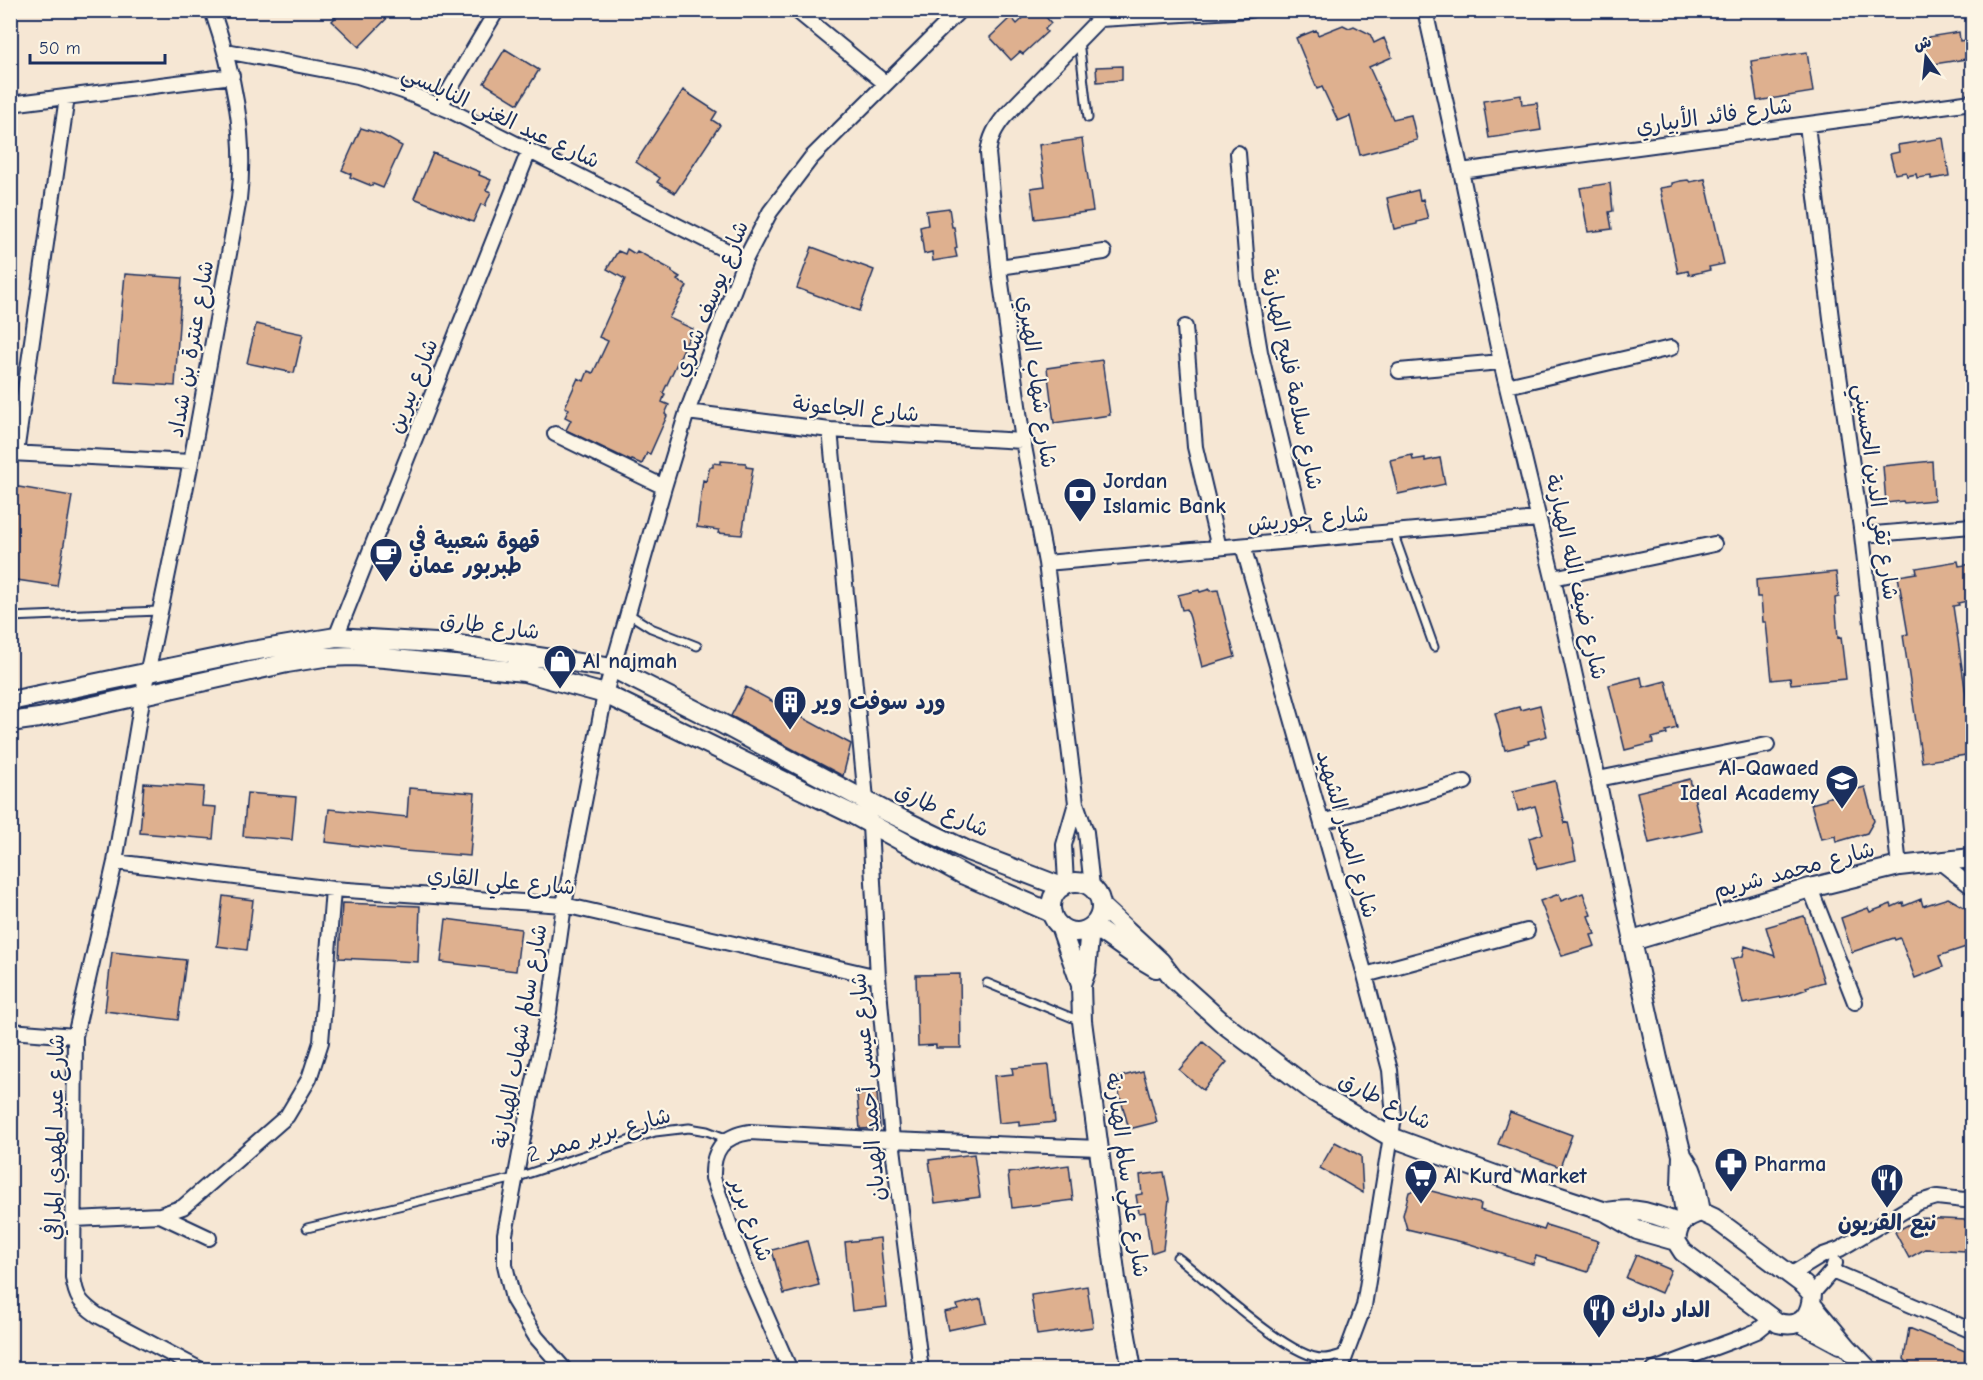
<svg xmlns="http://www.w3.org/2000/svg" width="1983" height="1380" font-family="'Comic Neue','Playpen Sans Arabic',sans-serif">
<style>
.building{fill:#deb08f;stroke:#1b2f5e;stroke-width:1.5}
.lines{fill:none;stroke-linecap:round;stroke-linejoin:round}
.service-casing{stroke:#1b2f5e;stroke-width:11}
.minor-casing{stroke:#1b2f5e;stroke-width:18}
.tertiary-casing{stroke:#1b2f5e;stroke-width:22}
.service{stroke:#fcf5e5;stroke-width:7}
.minor{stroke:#fcf5e5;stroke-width:14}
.tertiary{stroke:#fcf5e5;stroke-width:18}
.labels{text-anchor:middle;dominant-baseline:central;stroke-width:4.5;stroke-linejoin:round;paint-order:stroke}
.street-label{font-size:22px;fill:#1b2f5e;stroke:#fcf5e5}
.poi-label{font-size:22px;font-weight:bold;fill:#1b2f5e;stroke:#fcf5e5;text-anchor:start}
</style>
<rect width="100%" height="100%" fill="#f6e7d4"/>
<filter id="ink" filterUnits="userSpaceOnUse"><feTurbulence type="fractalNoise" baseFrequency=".0167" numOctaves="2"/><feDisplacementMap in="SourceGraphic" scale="12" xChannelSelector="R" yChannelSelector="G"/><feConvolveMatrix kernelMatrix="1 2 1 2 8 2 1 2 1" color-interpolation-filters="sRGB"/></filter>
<g filter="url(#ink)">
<!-- building -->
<path class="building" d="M 342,10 L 395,10 L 359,47 L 332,21 Z
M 1032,10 L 1040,10 L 1051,23 L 1045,29 L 1047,32 L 1023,54 L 1020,52 L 1011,60 L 990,37 L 1011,17 L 1017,24 Z
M 1343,25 L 1349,28 L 1354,26 L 1370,34 L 1374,43 L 1384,38 L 1392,57 L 1369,67 L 1393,119 L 1411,115 L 1417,140 L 1360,155 L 1350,116 L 1338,121 L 1322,87 L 1317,89 L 1296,38 L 1316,30 L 1318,35 Z
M 1959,32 L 1960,41 L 1972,39 L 1972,58 L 1928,65 L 1925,47 L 1930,46 L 1928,37 Z
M 505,49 L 539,70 L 518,104 L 484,83 Z
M 1807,52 L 1813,92 L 1757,101 L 1751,61 Z
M 1122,66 L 1122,80 L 1097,82 L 1096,67 Z
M 683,90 L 717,112 L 712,120 L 720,125 L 675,193 L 657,182 L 660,178 L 636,162 Z
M 1521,95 L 1522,105 L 1537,103 L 1541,130 L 1489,138 L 1483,101 Z
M 361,128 L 380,134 L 402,146 L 383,188 L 373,184 L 372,186 L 350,177 L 351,174 L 342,170 Z
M 1943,138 L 1949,176 L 1931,179 L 1931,176 L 1917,178 L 1916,174 L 1907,176 L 1906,172 L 1895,174 L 1890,154 L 1899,152 L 1898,145 Z
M 1082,139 L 1093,211 L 1035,219 L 1031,188 L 1045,186 L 1039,145 Z
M 433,153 L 480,172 L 479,175 L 491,180 L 486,190 L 491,192 L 485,206 L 481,204 L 473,222 L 414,198 Z
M 1705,179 L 1724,264 L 1709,267 L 1710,270 L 1689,275 L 1688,271 L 1678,273 L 1660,188 L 1672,186 L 1672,183 L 1680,181 L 1688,180 L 1690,182 Z
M 1610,183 L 1613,211 L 1609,212 L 1612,229 L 1588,232 L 1580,188 Z
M 1418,190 L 1420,200 L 1423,199 L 1428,219 L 1417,222 L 1417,224 L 1394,229 L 1387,198 Z
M 949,208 L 952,227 L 954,227 L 957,248 L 955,249 L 957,257 L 933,261 L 932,252 L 924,254 L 920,227 L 928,225 L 926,211 Z
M 812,247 L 874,270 L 859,311 L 797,288 Z
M 627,249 L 635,254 L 637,251 L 672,270 L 672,272 L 680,277 L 677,280 L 687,286 L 669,318 L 693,329 L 663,393 L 665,394 L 662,402 L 669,405 L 665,414 L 667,416 L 650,454 L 647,453 L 642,464 L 632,460 L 631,461 L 566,430 L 571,420 L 565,417 L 569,409 L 565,407 L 578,378 L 584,381 L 588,371 L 593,373 L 608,341 L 599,337 L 625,279 L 607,269 L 618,251 L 625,254 Z
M 125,274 L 182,278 L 175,386 L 115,382 Z
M 256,324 L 303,334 L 294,373 L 247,363 Z
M 1102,360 L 1110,415 L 1054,423 L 1047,368 Z
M 1412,455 L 1413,460 L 1425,458 L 1425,461 L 1440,458 L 1445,484 L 1398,494 L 1390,460 Z
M 721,461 L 746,463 L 746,467 L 753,468 L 742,535 L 718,533 L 719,530 L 697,527 L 703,480 L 706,481 L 710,467 L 713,467 L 713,463 L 721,464 Z
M 1932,461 L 1934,500 L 1904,503 L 1903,501 L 1886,503 L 1883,466 Z
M 13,486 L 72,496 L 57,586 L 10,579 L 10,501 Z
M 1958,561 L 1959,566 L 1972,564 L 1972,600 L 1958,603 L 1959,605 L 1953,606 L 1972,736 L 1972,754 L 1922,762 L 1903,635 L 1908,634 L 1898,576 L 1917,573 L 1916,568 Z
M 1836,572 L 1839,597 L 1835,598 L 1838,638 L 1841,637 L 1846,679 L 1791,684 L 1790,678 L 1772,680 L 1766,622 L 1763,622 L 1761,597 L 1757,597 L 1756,580 Z
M 1210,589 L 1210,591 L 1218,590 L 1235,657 L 1202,667 L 1190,618 L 1187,609 L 1182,610 L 1178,595 L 1199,590 L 1200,592 Z
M 1641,677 L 1643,687 L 1666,681 L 1677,728 L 1666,731 L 1667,734 L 1652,738 L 1653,743 L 1625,750 L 1609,685 Z
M 746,687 L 851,744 L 843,776 L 731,716 Z
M 1540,705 L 1547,736 L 1528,741 L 1529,744 L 1505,750 L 1495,713 L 1519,707 L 1520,710 Z
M 1690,779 L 1702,831 L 1649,843 L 1637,792 Z
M 1555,781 L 1565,823 L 1568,822 L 1576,860 L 1537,869 L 1529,838 L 1543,834 L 1535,806 L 1518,811 L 1513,791 Z
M 144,783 L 204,787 L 202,806 L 216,807 L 213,839 L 140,833 Z
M 1865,787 L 1874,821 L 1867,833 L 1836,842 L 1835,836 L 1821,839 L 1811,804 L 1826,800 L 1826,798 Z
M 409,788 L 475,793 L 470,856 L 404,851 L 325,842 L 329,809 L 407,817 Z
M 247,793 L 296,797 L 292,840 L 243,836 Z
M 1583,893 L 1591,915 L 1588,916 L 1595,934 L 1591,935 L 1595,946 L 1562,956 L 1540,901 L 1559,894 L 1561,901 Z
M 223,896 L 253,900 L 247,950 L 217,946 Z
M 1948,898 L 1971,911 L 1972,945 L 1939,956 L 1943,967 L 1915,978 L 1900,938 L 1895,940 L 1894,938 L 1852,952 L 1841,918 L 1868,908 L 1870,912 L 1891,904 L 1892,907 L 1903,902 L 1904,906 L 1921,899 L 1923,906 Z
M 342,903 L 420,906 L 418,962 L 339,958 Z
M 1804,916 L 1824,982 L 1806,987 L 1807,989 L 1787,996 L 1743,1004 L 1732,959 L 1743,956 L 1745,946 L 1775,956 L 1766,927 Z
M 446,919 L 521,929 L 516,971 L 441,962 Z
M 112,952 L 186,960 L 178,1020 L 105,1011 Z
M 960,974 L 961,1048 L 936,1048 L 936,1045 L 918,1046 L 916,975 Z
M 1203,1042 L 1227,1062 L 1203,1090 L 1179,1070 Z
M 1049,1065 L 1055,1122 L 1019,1126 L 1019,1121 L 999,1123 L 994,1076 L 1013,1074 L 1012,1068 Z
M 1143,1071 L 1157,1122 L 1129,1129 L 1115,1078 Z
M 877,1093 L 880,1128 L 860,1129 L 857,1095 Z
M 1510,1112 L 1572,1135 L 1560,1167 L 1498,1144 Z
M 1335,1142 L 1361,1156 L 1363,1193 L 1320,1168 Z
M 974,1154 L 980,1197 L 935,1203 L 929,1160 Z
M 1069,1165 L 1073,1200 L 1012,1208 L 1008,1173 Z
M 1164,1172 L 1169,1199 L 1163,1249 L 1151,1253 L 1145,1212 L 1139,1213 L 1136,1195 L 1142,1194 L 1140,1175 Z
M 1420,1188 L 1481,1204 L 1480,1210 L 1544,1230 L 1546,1225 L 1598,1241 L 1588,1272 L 1536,1256 L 1533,1264 L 1470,1244 L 1407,1229 L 1403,1215 L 1409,1192 Z
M 1920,1218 L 1966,1220 L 1965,1251 L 1925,1249 L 1909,1258 L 1895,1232 Z
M 880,1238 L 887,1307 L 852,1311 L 845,1242 Z
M 807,1241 L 819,1285 L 784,1294 L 772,1250 Z
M 1636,1255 L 1671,1270 L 1661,1293 L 1626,1278 Z
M 1087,1286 L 1093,1327 L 1037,1335 L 1031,1295 Z
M 981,1299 L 986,1322 L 948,1330 L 944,1312 L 958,1309 L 957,1305 Z
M 1909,1328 L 1965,1351 L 1964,1370 L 1914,1370 L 1904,1359 Z"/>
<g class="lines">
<!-- service casing -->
<g class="service-casing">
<path id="service" d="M 1079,41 L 1088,118
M 1393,532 L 1434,647
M 629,614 L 651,628 L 697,646
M 10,617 L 159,611
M 987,983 L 1080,1021
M 307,1228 L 515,1178 L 655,1132 L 689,1128 L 707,1131 L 728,1139
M 1177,1257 C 1206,1279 1290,1360 1324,1358 C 1331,1358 1340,1354 1347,1353"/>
</g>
<!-- minor casing -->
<g class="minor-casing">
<path id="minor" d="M 796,10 L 885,83
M 1425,10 L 1461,171 L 1501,362 L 1553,578 L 1598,779 L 1632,941
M 1100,19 L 1250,10
M 226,51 L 358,76 L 403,91 L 449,110 L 745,260
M 10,104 L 232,76
M 440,106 L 497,10
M 1807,125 L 1832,326 L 1862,535 L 1899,866
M 1238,153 L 1248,280 L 1260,352 L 1305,540
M 1461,171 L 1972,102
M 999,267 L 1104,252
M 1185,327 L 1195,447 L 1219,548
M 1399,371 L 1501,362
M 1507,386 L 1671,348
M 687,412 L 830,430 L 1023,441
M 830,430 L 866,799 L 870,825 L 878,977 L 892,1140 L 921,1370
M 555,434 L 664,487
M 10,453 L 191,462
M 16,453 L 67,97
M 1862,535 L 1972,526
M 1243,546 L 1365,975 L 1390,1070 L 1394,1117 L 1364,1306 L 1340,1370
M 1046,563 L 1538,519
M 1553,578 L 1714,544
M 336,637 L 529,151
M 1598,779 L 1767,745
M 1322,822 L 1465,782
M 115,862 L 333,889 L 564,905 L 878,977
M 1940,862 L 1972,887
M 1066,884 L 1064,845 L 1076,803
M 1092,887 L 1086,832 L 1076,803 L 1046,563 L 1023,441 L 1000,276 L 988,153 C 990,138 995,128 1005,116 L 1108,10
M 1810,888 L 1855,1002
M 1365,975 L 1527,931
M 10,1031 L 75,1036
M 160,1215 L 209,1238
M 74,1219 L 160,1215 L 183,1207 L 287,1116 L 309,1079 L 321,1042 L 333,889
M 1832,1271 L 1972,1331
M 1792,1274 L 1823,1255 L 1840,1249 L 1917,1203 L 1937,1197 L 1964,1200 L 1972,1198
M 1812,1294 L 1832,1271 L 1835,1263
M 201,1370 L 97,1315 C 80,1303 76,1298 73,1277 L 75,1036 L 115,862 L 143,694 L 191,462 L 239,199 C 247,135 233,71 212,10
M 565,1370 L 536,1337 L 513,1299 L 505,1265 L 505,1234 L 531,1095 L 549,1012 L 564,905 L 605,694 L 664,487 L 687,412 L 745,260 L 770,212 L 811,158 L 960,10
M 790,1370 L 744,1265 L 713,1178 C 712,1151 722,1136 750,1132 L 892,1140 L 1099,1148
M 1654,1370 L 1745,1336 L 1757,1331 L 1772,1319"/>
</g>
<!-- tertiary casing -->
<g class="tertiary-casing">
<path id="tertiary" d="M 10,701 L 246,652 L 336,637 L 452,644 L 612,668 L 717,721 L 885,811 L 968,851 L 1062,887
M 10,722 L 39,718 L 287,663 L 324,657 L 353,656 L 385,658 L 524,672 L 605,694 L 854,815 L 964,875 L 1052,913
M1051 907a25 25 0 1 1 50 0a25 25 0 1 1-50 0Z
M 1102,907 L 1160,961 L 1173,978 L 1224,1024 L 1314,1092 L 1391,1137 L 1509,1180 L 1606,1212 L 1637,1230 L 1676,1241
M 1060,926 L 1081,985 L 1082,1021 L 1116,1279 L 1132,1370
M 1093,926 L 1134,955 L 1156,968
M 1081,985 L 1086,971 L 1090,928
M 1682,1155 L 1681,1187 L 1686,1219
M 1606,1212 C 1638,1207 1651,1213 1681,1224
M 1701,1212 L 1695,1180 L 1691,1169 L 1682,1155 L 1658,1059 L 1632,941 L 1810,888 L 1899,866 L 1972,858
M 1701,1212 L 1714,1218 L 1804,1285 L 1812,1294 C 1811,1316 1801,1329 1778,1323 L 1683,1252 L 1676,1241 C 1678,1223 1684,1217 1701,1212 Z
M 1812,1305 L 1847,1347 L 1869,1370
M 1799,1322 L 1840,1344"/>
</g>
<!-- service -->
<use href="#service" class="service"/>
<!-- minor -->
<use href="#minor" class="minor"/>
<!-- tertiary -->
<use href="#tertiary" class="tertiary"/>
</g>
</g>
<!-- icons -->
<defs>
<g id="bank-pin" transform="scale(1.725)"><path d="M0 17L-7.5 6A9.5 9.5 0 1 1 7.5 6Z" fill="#1b2f5e" stroke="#fcf5e5"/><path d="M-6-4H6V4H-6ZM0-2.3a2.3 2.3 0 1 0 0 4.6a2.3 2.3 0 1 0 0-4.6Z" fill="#fff"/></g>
<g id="cafe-pin" transform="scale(1.725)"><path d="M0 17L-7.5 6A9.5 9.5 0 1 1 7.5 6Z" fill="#1b2f5e" stroke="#fcf5e5"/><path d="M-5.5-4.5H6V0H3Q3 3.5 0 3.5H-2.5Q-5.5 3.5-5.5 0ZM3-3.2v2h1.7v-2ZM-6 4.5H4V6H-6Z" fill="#fff"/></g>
<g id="shop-pin" transform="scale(1.725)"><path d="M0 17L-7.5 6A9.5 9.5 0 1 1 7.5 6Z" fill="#1b2f5e" stroke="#fcf5e5"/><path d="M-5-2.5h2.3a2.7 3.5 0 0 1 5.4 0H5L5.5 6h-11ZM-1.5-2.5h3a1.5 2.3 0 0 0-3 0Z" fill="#fff"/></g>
<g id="building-pin" transform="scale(1.725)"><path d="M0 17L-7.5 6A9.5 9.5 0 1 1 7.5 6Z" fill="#1b2f5e" stroke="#fcf5e5"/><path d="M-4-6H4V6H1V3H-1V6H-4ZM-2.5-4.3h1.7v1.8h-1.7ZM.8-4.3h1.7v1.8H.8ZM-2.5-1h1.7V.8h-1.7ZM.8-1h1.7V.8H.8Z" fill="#fff"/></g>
<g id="school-pin" transform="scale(1.725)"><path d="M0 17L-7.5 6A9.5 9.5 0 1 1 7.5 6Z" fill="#1b2f5e" stroke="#fcf5e5"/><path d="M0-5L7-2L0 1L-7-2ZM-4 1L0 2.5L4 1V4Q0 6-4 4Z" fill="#fff"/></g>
<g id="pharmacy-pin" transform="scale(1.725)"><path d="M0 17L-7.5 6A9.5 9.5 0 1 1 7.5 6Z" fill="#1b2f5e" stroke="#fcf5e5"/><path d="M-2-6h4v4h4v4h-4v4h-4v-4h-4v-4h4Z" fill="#fff"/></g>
<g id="supermarket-pin" transform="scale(1.725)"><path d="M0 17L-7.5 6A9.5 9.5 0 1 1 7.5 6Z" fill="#1b2f5e" stroke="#fcf5e5"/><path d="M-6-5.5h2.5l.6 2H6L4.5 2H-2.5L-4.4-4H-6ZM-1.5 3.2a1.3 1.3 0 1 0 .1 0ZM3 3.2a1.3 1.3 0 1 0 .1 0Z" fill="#fff"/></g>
<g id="restaurant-pin" transform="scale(1.725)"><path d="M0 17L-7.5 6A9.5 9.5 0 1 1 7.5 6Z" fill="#1b2f5e" stroke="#fcf5e5"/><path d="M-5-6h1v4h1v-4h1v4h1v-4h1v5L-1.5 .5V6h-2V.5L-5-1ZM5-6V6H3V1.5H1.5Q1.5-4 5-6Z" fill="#fff"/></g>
</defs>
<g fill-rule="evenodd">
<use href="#bank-pin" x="1080" y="494"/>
<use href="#cafe-pin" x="386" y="554"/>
<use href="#shop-pin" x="560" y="661"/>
<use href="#building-pin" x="790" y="702"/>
<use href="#school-pin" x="1842" y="781"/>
<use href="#pharmacy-pin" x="1731" y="1164"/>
<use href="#supermarket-pin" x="1421" y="1176"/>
<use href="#restaurant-pin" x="1887" y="1180"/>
<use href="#restaurant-pin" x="1599" y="1310"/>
</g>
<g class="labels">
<!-- street labels -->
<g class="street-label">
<text transform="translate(1714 116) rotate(-8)">شارع فائد الأبياري</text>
<text transform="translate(501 117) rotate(25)">شارع عبد الغني النابلسي</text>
<text transform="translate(711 299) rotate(-68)">شارع يوسف شكري</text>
<text transform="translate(191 349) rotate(-80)">شارع عنترة بن شداد</text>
<text transform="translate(1292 379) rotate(78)">شارع سلامة فليح الهبارنة</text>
<text transform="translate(1037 382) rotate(82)">شارع شهاب الهبري</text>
<text transform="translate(413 386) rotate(-68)">شارع بيرين</text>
<text transform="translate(856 409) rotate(5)">شارع الجاعونة</text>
<text transform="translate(1876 492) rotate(82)">شارع تقي الدين الحسيني</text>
<text transform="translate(1308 519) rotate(-5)">شارع جوريش</text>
<text transform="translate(1576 577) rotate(77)">شارع ضيف الله الهبارنة</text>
<text transform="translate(490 626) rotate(7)">شارع طارق</text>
<text transform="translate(942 810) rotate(25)">شارع طارق</text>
<text transform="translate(1347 834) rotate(74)">شارع الصدر الشهيد</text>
<text transform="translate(1794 870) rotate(-15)">شارع محمد شريم</text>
<text transform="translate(501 881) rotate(5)">شارع علي القاري</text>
<text transform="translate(520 1036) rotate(-80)">شارع سالم شهاب الهبارنة</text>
<text transform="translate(868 1087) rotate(-95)">شارع عيسى أحمد الهدبان</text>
<text transform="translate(1385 1101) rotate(27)">شارع طارق</text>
<text transform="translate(599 1135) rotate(-16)">شارع برير ممر 2</text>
<text transform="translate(55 1137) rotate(-89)">شارع عبد المهدي المرافي</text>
<text transform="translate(1127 1175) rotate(82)">شارع علي سالم الهبارنة</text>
<text transform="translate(751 1220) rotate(70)">شارع برير</text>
</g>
<!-- poi labels -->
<g class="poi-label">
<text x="1103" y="481">Jordan<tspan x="1103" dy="25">Islamic Bank</tspan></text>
<text x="409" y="541">قهوة شعبية في<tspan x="409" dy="25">طبربور عمان</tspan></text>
<text x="583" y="661">Al najmah</text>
<text x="813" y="702">ورد سوفت وير</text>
<text x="1819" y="768" text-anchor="end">Al-Qawaed<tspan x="1819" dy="25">Ideal Academy</tspan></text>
<text x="1754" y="1164">Pharma</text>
<text x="1444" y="1176">Al Kurd Market</text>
<text x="1887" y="1223" text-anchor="middle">نبع القريون</text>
<text x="1622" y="1310">الدار دارك</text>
</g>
</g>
<!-- margin -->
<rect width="1983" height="1380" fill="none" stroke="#fcf5e5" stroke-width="36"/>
<rect x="18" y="18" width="1947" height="1344" fill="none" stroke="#1b2f5e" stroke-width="2" filter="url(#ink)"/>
<!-- north arrow -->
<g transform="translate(1926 57) rotate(345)" stroke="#fcf5e5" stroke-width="4.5" paint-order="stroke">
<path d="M0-4.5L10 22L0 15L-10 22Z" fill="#1b2f5e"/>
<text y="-9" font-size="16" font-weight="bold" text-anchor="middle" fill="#1b2f5e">ش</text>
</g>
<!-- scale -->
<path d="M30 54v9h135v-9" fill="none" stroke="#1b2f5e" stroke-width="3"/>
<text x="39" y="54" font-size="18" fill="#1b2f5e" stroke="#fcf5e5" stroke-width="4.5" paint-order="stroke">50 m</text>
</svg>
